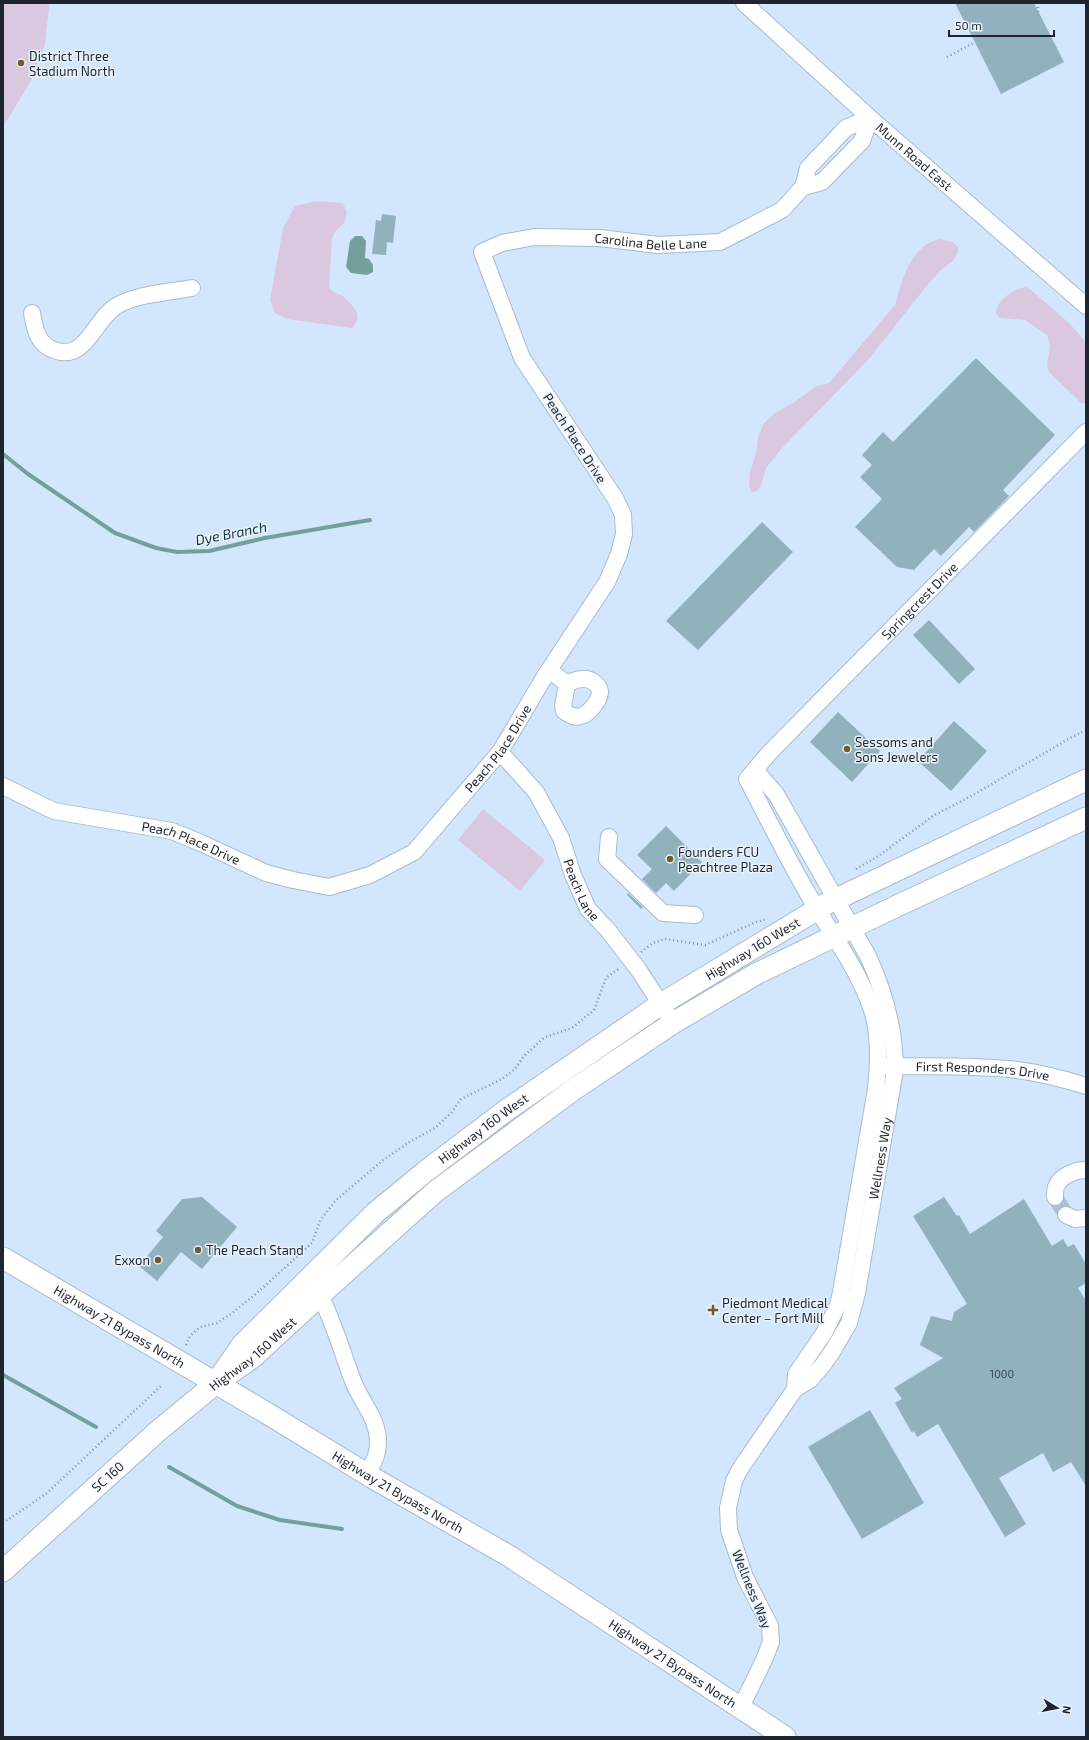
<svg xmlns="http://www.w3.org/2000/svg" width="1089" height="1740" font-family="'Exo 2',sans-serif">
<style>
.green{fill:#d9c8e0}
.water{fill:#759f99}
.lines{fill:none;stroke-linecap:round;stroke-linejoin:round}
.stream{stroke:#759f99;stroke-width:4}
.building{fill:#91b2bc}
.minor-tunnel{stroke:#aec0d4;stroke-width:16;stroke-dasharray:16 8;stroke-linecap:butt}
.minor-casing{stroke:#a6bad0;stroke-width:18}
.major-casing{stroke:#a6bad0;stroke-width:23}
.path{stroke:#8290a1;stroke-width:2.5;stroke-dasharray:1 3;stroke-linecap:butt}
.minor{stroke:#fff;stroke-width:16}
.major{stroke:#fff;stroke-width:21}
.poi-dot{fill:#705c2b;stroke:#eaf2fc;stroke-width:1.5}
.labels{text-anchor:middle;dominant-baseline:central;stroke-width:3;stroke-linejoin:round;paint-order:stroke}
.number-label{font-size:11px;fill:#3b4852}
.poi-label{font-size:13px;fill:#1e252e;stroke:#eaf2fc;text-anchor:start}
.street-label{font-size:13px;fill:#1e252e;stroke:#eaf2fc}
.water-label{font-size:14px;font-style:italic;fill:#0d3633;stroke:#eaf2fc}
</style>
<rect width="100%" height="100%" fill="#d2e7fe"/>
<!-- green -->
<path class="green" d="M 3,3 L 48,3 L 49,7 L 45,45 L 31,81 L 3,127 Z
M 316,201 L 343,203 L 347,213 L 344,223 L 336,231 L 332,238 L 329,287 C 334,295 338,292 344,297 C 354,306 364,317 352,328 L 287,319 L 275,313 L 270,300 L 283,228 L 295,206 Z
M 939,239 L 953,242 L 958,247 L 958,252 L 953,261 L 942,269 L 929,283 L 868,360 L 783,447 L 766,468 L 761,485 L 757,491 L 751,492 L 749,485 L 750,472 L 756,453 L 758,437 L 764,423 L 775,413 L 793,403 L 817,386 L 829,383 L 895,305 C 900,286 907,261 922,248 C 927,243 933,241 939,239 Z
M 1025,287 L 1031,290 L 1069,323 L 1086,342 L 1086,404 L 1081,403 L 1049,372 L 1047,365 L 1050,346 L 1047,335 L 1025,320 L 1000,318 L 996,314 C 996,300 1013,290 1025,287 Z
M 483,809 L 545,860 L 520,891 L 458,840 Z"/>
<!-- water -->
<path class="water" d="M 355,236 L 362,236 L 366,241 L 365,258 L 369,259 L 373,265 L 373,272 L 367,275 L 351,273 L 346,267 L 350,241 Z"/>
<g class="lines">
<!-- stream -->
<path class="stream" d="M 3,454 L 28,474 L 115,533 L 156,548 L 177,552 L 209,551 L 265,538 L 370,520
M 3,1375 L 96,1427
M 169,1467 L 237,1506 L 280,1520 L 342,1529"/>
</g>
<!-- building -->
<path class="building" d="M 955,3 L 1034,3 L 1064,62 L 1001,94 Z
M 382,214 L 396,216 L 393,243 L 387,242 L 386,255 L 372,254 L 376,220 L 381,221 Z
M 976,358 L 1055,435 L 1003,490 L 1009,496 L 974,532 L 969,527 L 941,556 L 934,549 L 914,570 L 897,567 L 855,527 L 882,499 L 860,477 L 872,465 L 862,455 L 883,432 L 893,442 Z
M 762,522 L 793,552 L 698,650 L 666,621 Z
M 929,620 L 975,669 L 959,684 L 913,635 Z
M 838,712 L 880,751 L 852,782 L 810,742 Z
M 954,721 L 987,751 L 951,791 L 918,761 Z
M 666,826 L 702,862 L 674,891 L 666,883 L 656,893 L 642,879 L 652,869 L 637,855 Z
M 628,893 L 643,907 L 641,909 L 627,895 Z
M 202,1197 L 237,1227 L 202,1269 L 181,1252 L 157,1281 L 139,1266 L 163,1237 L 156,1231 L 182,1199 Z
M 944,1197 L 957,1216 L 959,1215 L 970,1234 L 1024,1199 L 1052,1246 L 1063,1239 L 1068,1247 L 1074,1244 L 1086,1264 L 1086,1283 L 1078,1288 L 1086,1301 L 1086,1486 L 1071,1462 L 1053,1472 L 1043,1453 L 999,1478 L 1026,1524 L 1005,1537 L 938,1424 L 917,1437 L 914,1431 L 912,1433 L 895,1403 L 902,1399 L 894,1388 L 943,1358 L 920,1345 L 931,1316 L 952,1321 L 954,1312 L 967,1304 L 913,1216 Z
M 870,1410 L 924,1503 L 862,1539 L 808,1447 Z"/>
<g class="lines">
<!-- minor-tunnel -->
<path class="minor-tunnel" d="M 1055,1197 L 1066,1215"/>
<!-- minor casing -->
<g class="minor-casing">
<g id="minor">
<path id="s1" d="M 744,3 L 870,118 L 1086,306"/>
<path d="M 803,187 L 822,182 L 862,141 L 870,118"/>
<path d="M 32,313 C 35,329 37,344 54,350 C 86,363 94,318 118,305 C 138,294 170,292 192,288"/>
<path d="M 549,670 L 567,684 L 563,706 L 564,711 C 569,715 575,718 581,716 C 589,714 600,700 600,692 C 600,688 598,686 596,684 C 587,675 576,679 567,684"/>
<path id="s2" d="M 500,752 L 536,792 L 561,838 L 573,875 L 588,909 L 607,929 L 638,969 L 673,1023"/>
<path id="s3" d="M 3,786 L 54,811 L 172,831 L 201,843 L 266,873 L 293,880 L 329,887 L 370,875 L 414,852 L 500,752 L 545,676 L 607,582 L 619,554 L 624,534 L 623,515 L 615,498 L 522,358 L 482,252 L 502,243 L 534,237 L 600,238 L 658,245 L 720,242 L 782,210 L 803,187 L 808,168 L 846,128 L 870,118"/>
<path d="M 609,837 L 607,859 L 663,913 L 695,915"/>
<path id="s4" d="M 886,1066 C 929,1067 974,1065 1017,1070 C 1040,1073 1064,1079 1086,1086"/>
<path d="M 1055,1197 C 1055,1194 1055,1190 1056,1187 C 1060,1176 1075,1170 1086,1170"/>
<path d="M 1066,1215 L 1075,1219 L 1086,1218"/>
<path d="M 320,1295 C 334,1323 342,1352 353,1381 C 361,1402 377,1417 378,1440 C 378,1456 374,1462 366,1474"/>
<path id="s5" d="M 795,1389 L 796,1374 L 824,1333 L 838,1305 L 841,1292 L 876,1089 C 879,1063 880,1036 872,1010 C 858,968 830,932 808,894 C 786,856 767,817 747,779 L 771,751 L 1086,432"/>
<path id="s6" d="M 741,1707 L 764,1660 L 771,1642 L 770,1626 L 745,1577 L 729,1530 L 728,1508 L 734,1481 L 740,1469 L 795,1389 L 810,1380 L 822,1366 L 832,1352 L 849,1323 L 857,1293 L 895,1070 C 895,1030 885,993 868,956 L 776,794 L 755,770"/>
</g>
</g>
<!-- major casing -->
<g class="major-casing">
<g id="major">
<path id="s7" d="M 3,1258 L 265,1412 L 373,1478 L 509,1556 L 785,1737"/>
<path id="s8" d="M 222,1374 L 242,1345 L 375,1213 L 426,1171 L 508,1109 L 661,1004 L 826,904 L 1086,780"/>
<path id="s9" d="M 3,1571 L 158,1431 L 215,1384 L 253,1357 L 329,1287 L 436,1191 L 573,1090 L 673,1023 L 756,974 L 899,905 L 1086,818"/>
</g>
</g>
<!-- path -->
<path class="path" d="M 1038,3 L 1038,12
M 947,57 L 975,42
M 856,869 L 877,857 L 933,816 L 975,794 L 1070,738 L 1086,730
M 641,952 L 653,943 L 665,939 L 705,945 L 756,922 L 767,919
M 186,1345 L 190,1336 L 200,1327 L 217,1323 L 231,1314 L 257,1293 L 312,1243 L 320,1221 L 335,1201 L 382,1161 L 411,1141 L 435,1128 L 451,1113 L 461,1099 L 502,1079 L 515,1069 L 525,1055 L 545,1037 L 572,1028 L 594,1010 L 606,978 L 620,968
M 3,1523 L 47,1493 L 162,1385"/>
<!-- minor -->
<use href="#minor" class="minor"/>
<!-- major -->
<use href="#major" class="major"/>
</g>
<!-- markers -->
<g class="poi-dot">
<circle cx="21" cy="63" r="4"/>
<circle cx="847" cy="749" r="4"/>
<circle cx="670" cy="859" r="4"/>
<circle cx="198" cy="1250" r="4"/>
<circle cx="158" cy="1260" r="4"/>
<path d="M711 1304h4v4h4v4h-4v4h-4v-4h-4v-4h4z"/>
</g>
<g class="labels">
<!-- number labels -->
<g class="number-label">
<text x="1002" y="1373">1000</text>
</g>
<!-- poi labels -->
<g class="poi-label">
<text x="29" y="56">District Three<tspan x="29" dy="15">Stadium North</tspan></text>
<text x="855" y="742">Sessoms and<tspan x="855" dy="15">Sons Jewelers</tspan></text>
<text x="678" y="852">Founders FCU<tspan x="678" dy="15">Peachtree Plaza</tspan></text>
<text x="206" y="1250">The Peach Stand</text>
<text x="150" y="1260" text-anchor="end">Exxon</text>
<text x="722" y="1303">Piedmont Medical<tspan x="722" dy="15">Center – Fort Mill</tspan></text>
</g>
<!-- street labels -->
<g class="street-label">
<text stroke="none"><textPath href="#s1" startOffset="229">Munn Road East</textPath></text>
<text stroke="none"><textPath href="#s3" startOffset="1311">Carolina Belle Lane</textPath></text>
<text transform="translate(575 438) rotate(57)">Peach Place Drive</text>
<text stroke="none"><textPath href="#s5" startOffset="906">Springcrest Drive</textPath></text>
<text stroke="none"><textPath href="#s3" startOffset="570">Peach Place Drive</textPath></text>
<text stroke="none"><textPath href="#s3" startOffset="198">Peach Place Drive</textPath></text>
<text stroke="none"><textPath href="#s2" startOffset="162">Peach Lane</textPath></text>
<text stroke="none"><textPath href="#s8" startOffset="684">Highway 160 West</textPath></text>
<text stroke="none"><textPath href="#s4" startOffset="97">First Responders Drive</textPath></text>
<text stroke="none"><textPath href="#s8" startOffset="360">Highway 160 West</textPath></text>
<text stroke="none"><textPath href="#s6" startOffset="607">Wellness Way</textPath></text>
<text stroke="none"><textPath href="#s7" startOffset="135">Highway 21 Bypass North</textPath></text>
<text stroke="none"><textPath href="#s9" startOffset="331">Highway 160 West</textPath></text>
<text stroke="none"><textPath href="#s9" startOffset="141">SC 160</textPath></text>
<text stroke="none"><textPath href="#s7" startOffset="459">Highway 21 Bypass North</textPath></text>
<text transform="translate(752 1589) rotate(68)">Wellness Way</text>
<text stroke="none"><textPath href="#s7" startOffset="783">Highway 21 Bypass North</textPath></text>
</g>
<!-- water labels -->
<g class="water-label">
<text transform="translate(231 533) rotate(-11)">Dye Branch</text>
</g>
</g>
<!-- border -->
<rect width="1089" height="1740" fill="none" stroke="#1e252e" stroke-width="8"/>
<!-- north arrow -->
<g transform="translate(1057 1708) rotate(100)" stroke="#eaf2fc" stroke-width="3" paint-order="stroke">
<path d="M0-3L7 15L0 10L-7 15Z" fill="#1e252e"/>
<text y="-6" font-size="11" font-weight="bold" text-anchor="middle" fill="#1e252e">N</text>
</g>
<!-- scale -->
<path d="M949 30v6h105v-6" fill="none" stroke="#1e252e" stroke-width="2"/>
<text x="955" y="30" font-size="12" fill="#1e252e" stroke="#eaf2fc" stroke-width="3" paint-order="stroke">50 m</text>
</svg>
